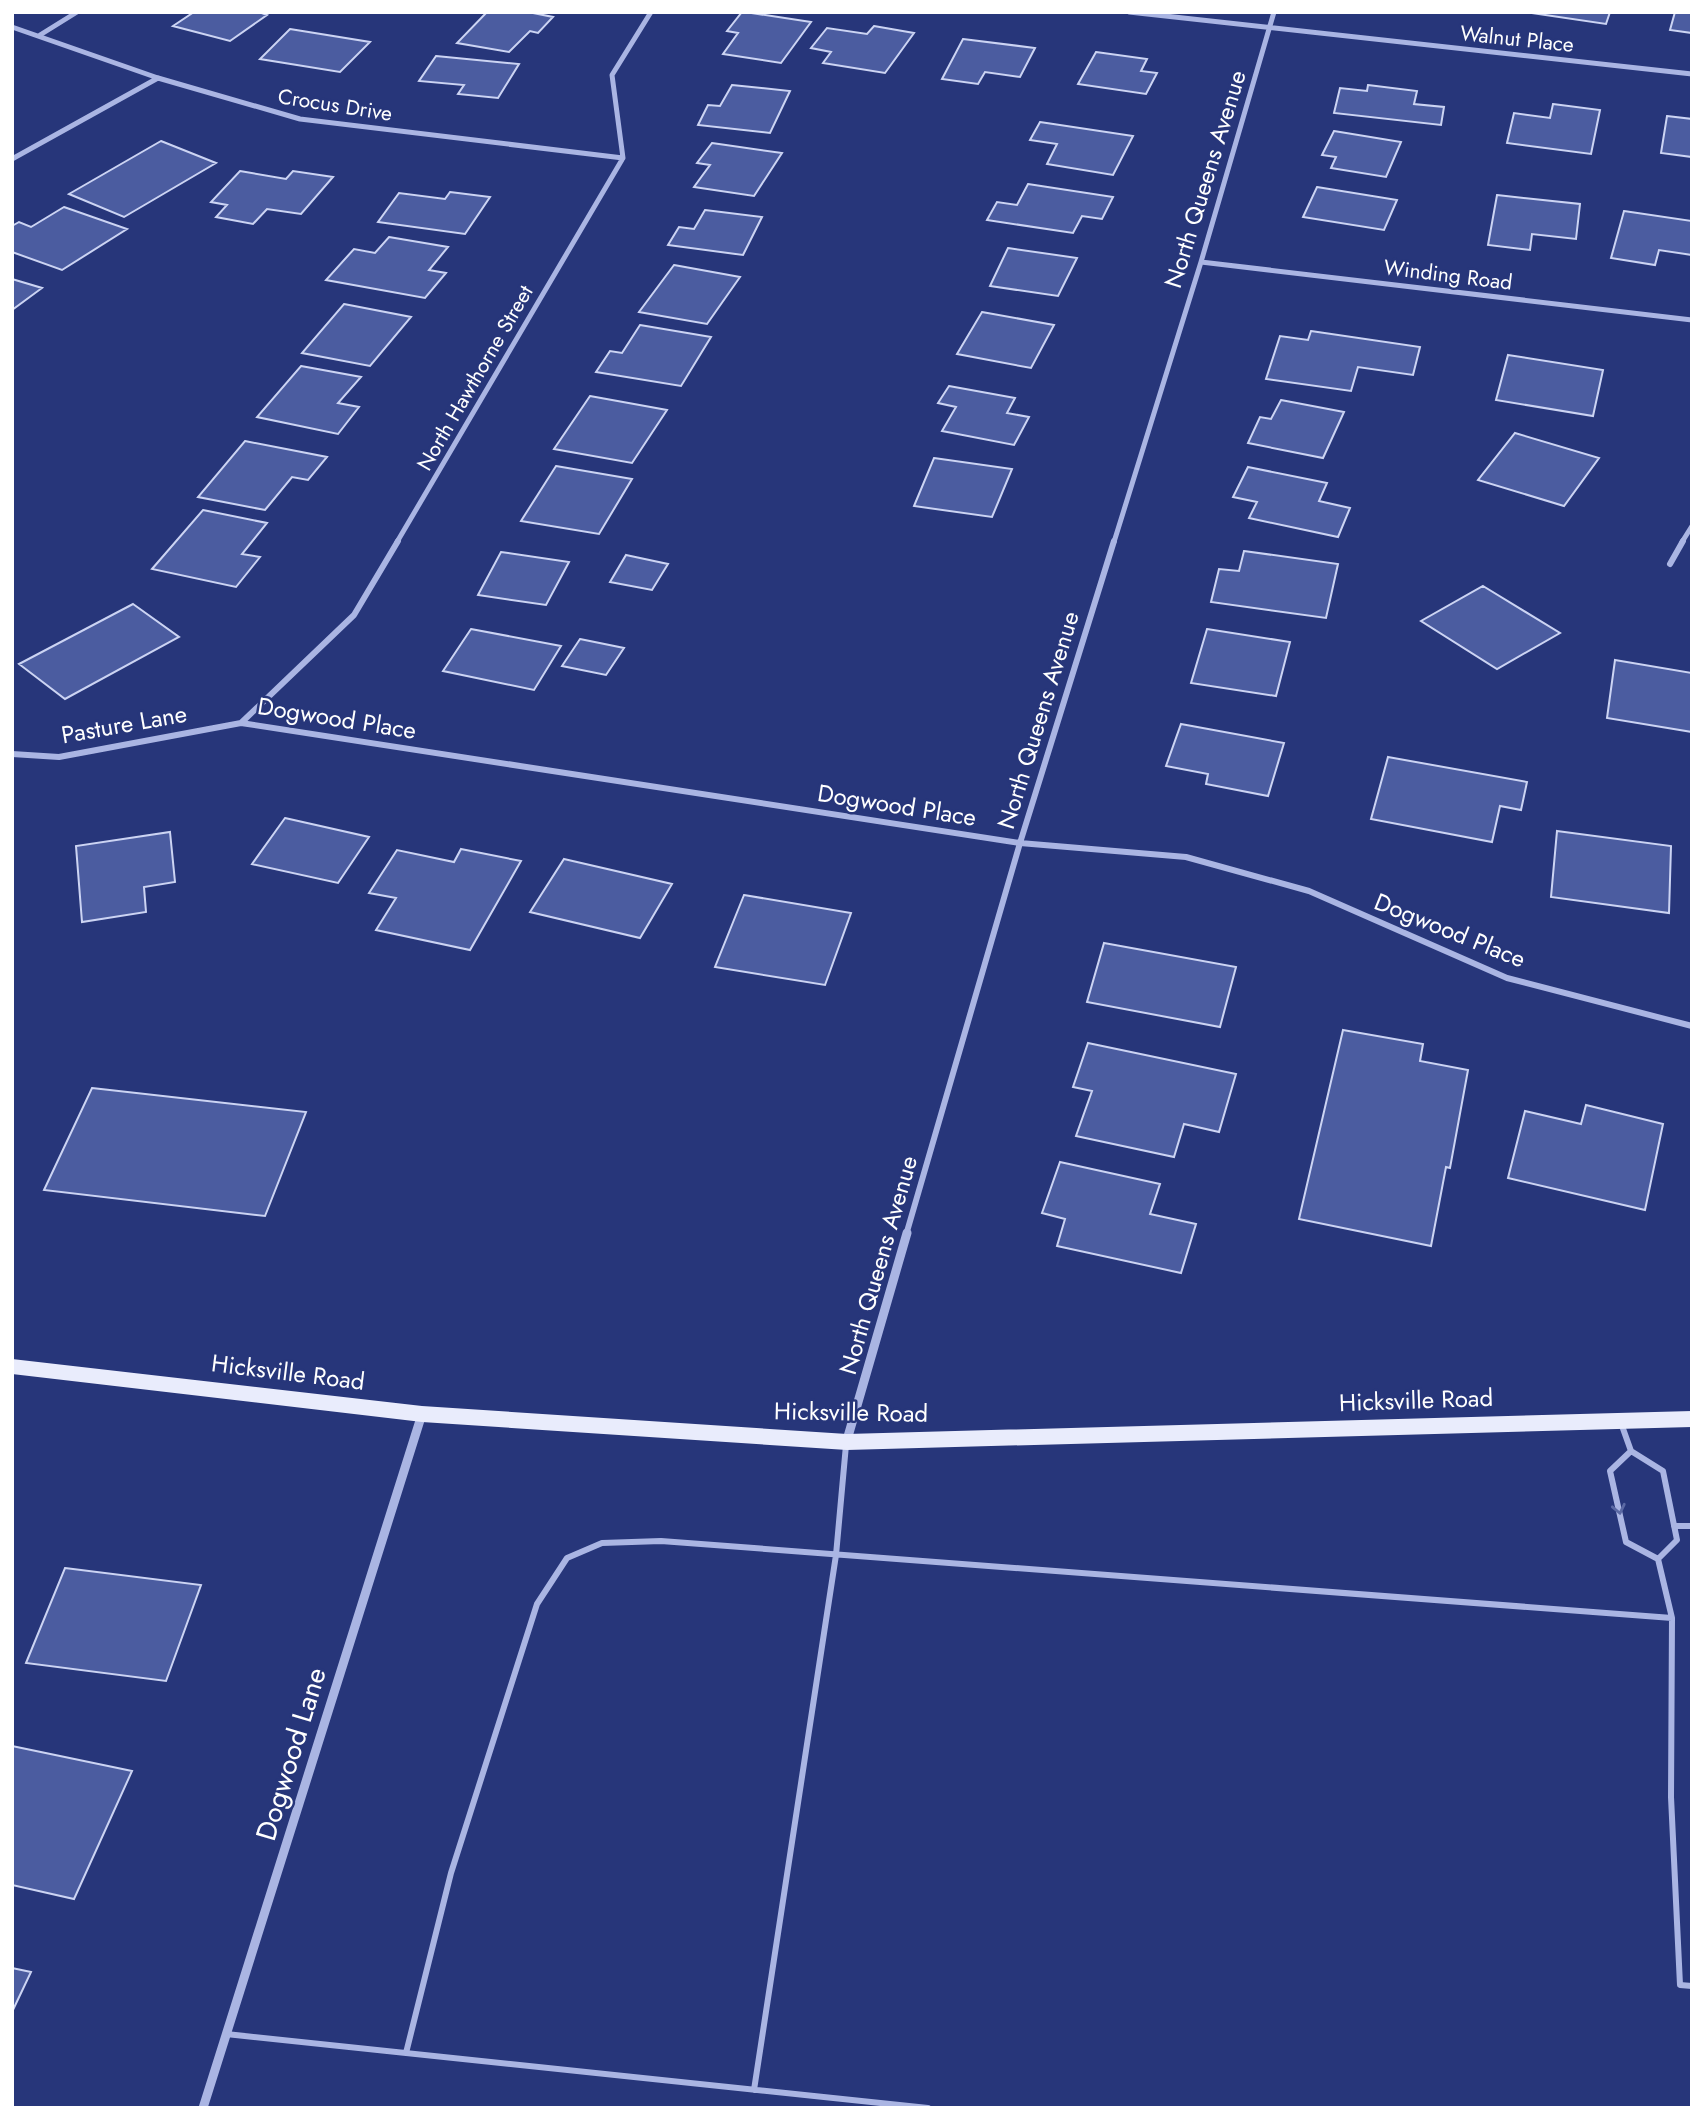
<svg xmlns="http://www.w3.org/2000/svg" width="1704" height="2120" font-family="Jost,sans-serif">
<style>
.building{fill:#4b5ca0;stroke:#ccd4f3;stroke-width:2}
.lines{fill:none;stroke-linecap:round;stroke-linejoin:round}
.service{stroke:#aab5e3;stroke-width:6}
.minor-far2{stroke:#aab5e3;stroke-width:5}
.minor-far1{stroke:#aab5e3;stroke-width:6}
.minor{stroke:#aab5e3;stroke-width:9}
.primary{fill:#e9ecfc;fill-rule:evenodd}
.oneway{stroke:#5b69a4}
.labels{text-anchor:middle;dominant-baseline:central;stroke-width:5;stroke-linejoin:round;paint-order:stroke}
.far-street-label{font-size:21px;fill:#fff;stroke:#27367a}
.street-label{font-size:24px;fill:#fff;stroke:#27367a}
.near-street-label{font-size:28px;fill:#fff;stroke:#27367a}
</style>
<rect width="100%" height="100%" fill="#27367a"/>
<!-- building -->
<path class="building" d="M 194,12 L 259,12 L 267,15 L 230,41 L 173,26 Z
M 487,12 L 528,12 L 553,17 L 538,33 L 530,31 L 509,52 L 457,43 Z
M 742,12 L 745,12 L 811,22 L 781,63 L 723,54 L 738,33 L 727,31 Z
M 1525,12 L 1610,12 L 1606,24 Z
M 1675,12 L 1692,12 L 1692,33 L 1670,30 Z
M 874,26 L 914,33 L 885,73 L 823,63 L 831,52 L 811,48 L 827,28 L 867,34 Z
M 290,29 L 370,42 L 340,72 L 260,59 Z
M 963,39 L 1035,48 L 1020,77 L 985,72 L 978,84 L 942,79 Z
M 1096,52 L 1147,59 L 1141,71 L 1157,73 L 1146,94 L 1078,84 Z
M 436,56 L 519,64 L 498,98 L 458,94 L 464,85 L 419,81 Z
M 732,85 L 790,91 L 770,133 L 698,125 L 708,105 L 720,106 Z
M 1368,85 L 1417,91 L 1414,104 L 1444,107 L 1441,125 L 1334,113 L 1340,88 L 1367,91 Z
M 1553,104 L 1600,110 L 1591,154 L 1507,143 L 1514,113 L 1550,118 Z
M 1667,116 L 1692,119 L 1692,157 L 1661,153 Z
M 1040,122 L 1133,136 L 1113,175 L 1047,164 L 1057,144 L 1030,140 Z
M 1334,131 L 1401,142 L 1386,177 L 1331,168 L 1336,157 L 1322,155 Z
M 161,141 L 216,163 L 124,217 L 69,194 Z
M 712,143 L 782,153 L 754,196 L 694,187 L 710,165 L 697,163 Z
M 240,171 L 286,179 L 293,171 L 333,177 L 301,214 L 267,209 L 253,224 L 216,217 L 227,205 L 211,202 Z
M 1028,184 L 1113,197 L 1102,219 L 1082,216 L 1073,233 L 987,220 L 997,202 L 1017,205 Z
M 1317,187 L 1397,200 L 1384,230 L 1303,217 Z
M 450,192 L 490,197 L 465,234 L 378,222 L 399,193 L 445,199 Z
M 1497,195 L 1580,204 L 1576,239 L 1532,234 L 1530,250 L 1488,245 Z
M 64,207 L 127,229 L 62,270 L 12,252 L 12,226 L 19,222 L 31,227 Z
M 705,210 L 762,217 L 743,255 L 668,245 L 679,227 L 694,229 Z
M 1624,211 L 1692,221 L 1692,255 L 1659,250 L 1655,265 L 1611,258 Z
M 389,237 L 448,247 L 429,270 L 446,273 L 425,298 L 326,280 L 354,249 L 375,253 Z
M 1008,248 L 1077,258 L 1058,296 L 990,286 Z
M 674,265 L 740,277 L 707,324 L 639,312 Z
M 12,279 L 42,288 L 12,310 Z
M 344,304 L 411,317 L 370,366 L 302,353 Z
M 982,312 L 1054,325 L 1031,368 L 957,354 Z
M 640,325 L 711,337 L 681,386 L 596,372 L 610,351 L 622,353 Z
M 1311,331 L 1420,347 L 1413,375 L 1358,367 L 1351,391 L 1266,379 L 1280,336 L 1308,340 Z
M 1508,355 L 1603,370 L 1593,416 L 1496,400 Z
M 301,366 L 361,377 L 338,403 L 359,407 L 338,434 L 257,417 Z
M 949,386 L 1015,398 L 1007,413 L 1029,417 L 1014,445 L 942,431 L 956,407 L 938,403 Z
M 590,396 L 667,410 L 632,463 L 554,449 Z
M 1281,400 L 1344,412 L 1323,458 L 1248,443 L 1260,417 L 1271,419 Z
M 1515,433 L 1599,458 L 1564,506 L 1478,480 Z
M 245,441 L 327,457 L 308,480 L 292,477 L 265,510 L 198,497 Z
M 934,458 L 1012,469 L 992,517 L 914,506 Z
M 556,466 L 632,479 L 599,534 L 521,521 Z
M 1248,467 L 1327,483 L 1319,501 L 1350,508 L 1338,537 L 1249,518 L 1257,502 L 1233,497 Z
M 203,510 L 267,523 L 242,554 L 260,557 L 236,587 L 152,569 Z
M 1244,551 L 1338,564 L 1326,618 L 1211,602 L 1219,569 L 1239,571 Z
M 501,552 L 569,562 L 546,605 L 478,595 Z
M 626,555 L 668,564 L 652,590 L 610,582 Z
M 1483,586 L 1560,633 L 1497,669 L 1421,621 Z
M 133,604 L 179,637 L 65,699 L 19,664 Z
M 471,629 L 561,646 L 534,690 L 443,671 Z
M 1207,629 L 1290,642 L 1276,696 L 1191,683 Z
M 580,639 L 624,648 L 606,675 L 562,666 Z
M 1615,660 L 1692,673 L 1692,732 L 1607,718 Z
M 1181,724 L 1284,743 L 1268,796 L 1206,784 L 1208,774 L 1166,766 Z
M 1388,757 L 1527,782 L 1521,810 L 1500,806 L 1492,842 L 1371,819 Z
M 285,818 L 369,837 L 338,883 L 252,864 Z
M 1557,831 L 1671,846 L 1669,913 L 1551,897 Z
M 170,832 L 175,882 L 144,887 L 146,912 L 82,922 L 76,846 Z
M 461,849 L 521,861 L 470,950 L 376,930 L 396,898 L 369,893 L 397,850 L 454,862 Z
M 564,859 L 672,884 L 640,938 L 530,912 Z
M 744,895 L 851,913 L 825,985 L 715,967 Z
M 1104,943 L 1236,967 L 1220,1027 L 1087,1002 Z
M 1343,1030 L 1423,1044 L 1420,1061 L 1468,1070 L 1450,1168 L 1446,1167 L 1431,1246 L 1299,1219 Z
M 1088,1043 L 1236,1074 L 1219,1132 L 1184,1124 L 1174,1157 L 1076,1136 L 1092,1091 L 1073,1087 Z
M 92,1088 L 306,1112 L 265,1216 L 44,1190 Z
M 1586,1105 L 1663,1124 L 1645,1210 L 1508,1178 L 1525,1111 L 1581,1124 Z
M 1060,1162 L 1160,1184 L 1150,1214 L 1196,1224 L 1181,1273 L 1057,1246 L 1065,1219 L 1042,1213 Z
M 65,1568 L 201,1585 L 166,1681 L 26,1663 Z
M 12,1746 L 132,1771 L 74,1899 L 12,1885 Z
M 12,1968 L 31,1972 L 12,2012 Z"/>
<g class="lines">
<!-- service -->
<path class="service" d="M 1621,1423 L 1631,1451 L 1663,1471 L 1677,1540 L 1658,1559
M 1631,1451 L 1610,1471 L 1626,1542 L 1658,1559 L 1672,1618 L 1671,1797 L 1680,1985 L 1692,1986
M 1674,1526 L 1692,1526
M 226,2034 L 928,2108
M 406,2053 L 451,1873 L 537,1604 L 567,1558 L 602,1543 L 661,1541 L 1672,1618
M 754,2090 L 836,1555 L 846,1445"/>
<!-- minor-far2 -->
<path class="minor-far2" d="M 1129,12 L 1692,74
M 12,27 L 158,78 L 300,119 L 623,158
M 40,35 L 77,12
M 12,159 L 158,78
M 1201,262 L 1692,320
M 397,542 L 623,158 L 612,75 L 651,12
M 1114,542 L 1201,262 L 1274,12
M 1682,542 L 1692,526"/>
<!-- minor-far1 -->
<path class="minor-far1" d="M 1670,564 L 1683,541
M 241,723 L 354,615 L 398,541
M 12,754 L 59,757 L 241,723 L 1020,843 L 1186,857 L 1309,891 L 1507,978 L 1692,1026
M 906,1235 L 1020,843 L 1114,541"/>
<!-- minor -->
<path class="minor" d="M 847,1440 L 907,1233
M 203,2108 L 422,1414"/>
<!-- primary -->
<path class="primary" d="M 12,1359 L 422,1406 L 847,1434 L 1692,1411 L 1692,1427 L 847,1450 L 422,1422 L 12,1374 Z"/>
</g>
<!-- one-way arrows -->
<defs><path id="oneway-chevron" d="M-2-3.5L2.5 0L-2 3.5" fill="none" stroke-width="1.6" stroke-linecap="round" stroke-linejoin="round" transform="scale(1.75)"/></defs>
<use class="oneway" href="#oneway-chevron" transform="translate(1619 1509) rotate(78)"/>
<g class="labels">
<!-- far-street labels -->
<g class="far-street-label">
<text transform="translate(1517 39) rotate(6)">Walnut Place</text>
<text transform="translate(335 105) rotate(9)">Crocus Drive</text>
<text transform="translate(1448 275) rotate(7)">Winding Road</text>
<text transform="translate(475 378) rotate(-60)">North Hawthorne Street</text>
</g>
<!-- street labels -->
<g class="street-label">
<text transform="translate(1205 179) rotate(-73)">North Queens Avenue</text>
<text transform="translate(337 718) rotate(9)">Dogwood Place</text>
<text transform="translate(1038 720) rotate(-73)">North Queens Avenue</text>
<text transform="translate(124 724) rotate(-10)">Pasture Lane</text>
<text transform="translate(897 805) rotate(9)">Dogwood Place</text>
<text transform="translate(1450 930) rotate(22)">Dogwood Place</text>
<text transform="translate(878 1265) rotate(-74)">North Queens Avenue</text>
<text transform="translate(288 1372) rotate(7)">Hicksville Road</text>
<text transform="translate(1416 1400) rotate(-2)">Hicksville Road</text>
<text transform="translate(851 1412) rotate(1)">Hicksville Road</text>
</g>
<!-- near-street labels -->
<g class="near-street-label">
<text transform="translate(291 1754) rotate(-73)">Dogwood Lane</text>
</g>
</g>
<!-- border -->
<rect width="1704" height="2120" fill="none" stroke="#ffffff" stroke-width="28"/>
</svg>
